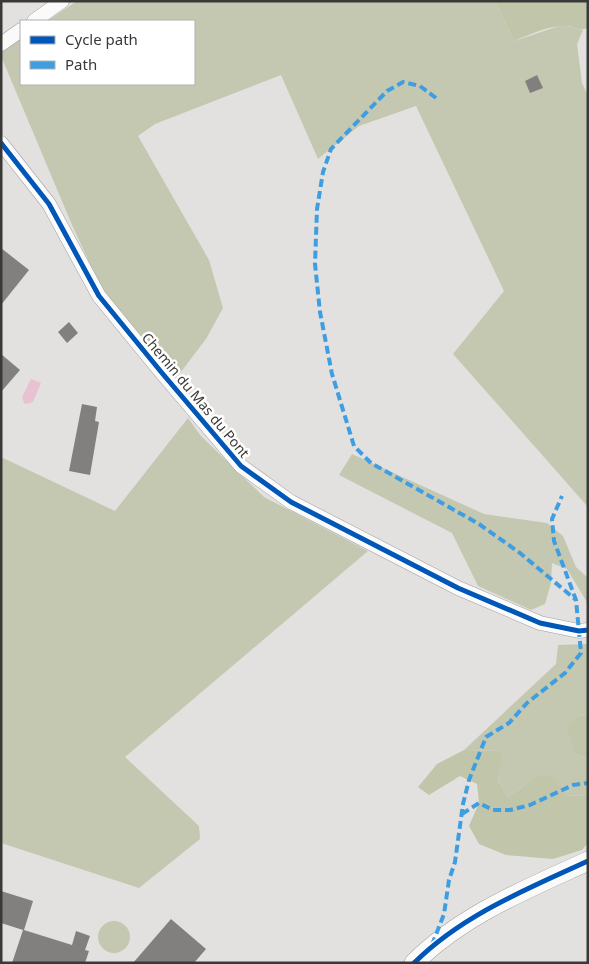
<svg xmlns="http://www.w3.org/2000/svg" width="589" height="964" font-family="'Noto Sans',sans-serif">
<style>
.green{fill:#c4c8b0}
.forest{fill:#c1c6aa}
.water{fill:#e8c2d0}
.building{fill:#82807f}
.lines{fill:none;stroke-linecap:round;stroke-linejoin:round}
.street-casing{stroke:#a09f9e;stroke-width:15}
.secondary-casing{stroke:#a09f9e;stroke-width:20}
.street{stroke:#fbfafa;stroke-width:14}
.secondary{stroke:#fbfafa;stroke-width:19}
.quiet{stroke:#3f9ee2;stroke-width:4;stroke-dasharray:8 4;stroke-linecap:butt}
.cycleway-casing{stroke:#fff;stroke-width:8}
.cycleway{stroke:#0057b8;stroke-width:5}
.labels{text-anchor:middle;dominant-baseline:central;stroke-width:5;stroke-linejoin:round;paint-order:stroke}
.street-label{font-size:14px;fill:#3b3938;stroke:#fff}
</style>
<rect width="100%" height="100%" fill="#e3e1df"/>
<!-- green -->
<path class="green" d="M 77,1 L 495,1 L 514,41 L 562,25 L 583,30 L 577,44 L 582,83 L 588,96 L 588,507 L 453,354 L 504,291 L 416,106 L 359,126 L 318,159 L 281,75 L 155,124 L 138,136 L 209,260 L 223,308 L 206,339 L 174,381 L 102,290 L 72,225 L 1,56 L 1,52 L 21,38 L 21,84 L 194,84 L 194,21 L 47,21 Z
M 188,418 L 201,436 L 264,497 L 368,551 L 125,757 L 199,826 L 200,839 L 139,888 L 1,843 L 1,457 L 115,511 Z
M 352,454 L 484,514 L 547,523 L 563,536 L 576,567 L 588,578 L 588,604 L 567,569 L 552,563 L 551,583 L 545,604 L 531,610 L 478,586 L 452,533 L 339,475 Z
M 588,644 L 588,715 L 579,716 L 576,754 L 588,759 L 588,792 L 583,796 L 564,795 L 533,779 L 508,797 L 498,781 L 501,751 L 464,750 L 556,664 L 558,645 Z
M98 937a16 16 0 1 1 32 0a16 16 0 1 1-32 0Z"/>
<!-- forest -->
<path class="forest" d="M 495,1 L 588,1 L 588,28 C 578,32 570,24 560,26 C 544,28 528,35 514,41 Z
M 588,715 L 588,759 L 576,754 L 567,729 L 579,716 Z
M 464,750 L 502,751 L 498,781 L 508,797 L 533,779 L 545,775 L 558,781 L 564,795 L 583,796 L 588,792 L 588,843 L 582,850 L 553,859 L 506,855 L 479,844 L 469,826 L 479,803 L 477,784 L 460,776 L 429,795 L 418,787 L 437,764 Z"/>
<!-- water -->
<path class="water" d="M 31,379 L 41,383 L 33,402 L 26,404 L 24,403 L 22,397 Z"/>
<!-- building -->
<path class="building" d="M 537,75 L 543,88 L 530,93 L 525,81 Z
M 1,248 L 29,270 L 1,305 Z
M 69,322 L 78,333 L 67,343 L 58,332 Z
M 1,354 L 20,370 L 1,392 Z
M 82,404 L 97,407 L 95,421 L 99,422 L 90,475 L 69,471 Z
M 1,891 L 33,901 L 24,930 L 72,945 L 76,931 L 90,936 L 85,950 L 89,951 L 85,963 L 12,963 L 23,930 L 1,923 Z
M 171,919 L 206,949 L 194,963 L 133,963 Z"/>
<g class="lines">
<!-- street casing -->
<g class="street-casing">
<path id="street" d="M 34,21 L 62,1
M 1,44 L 21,30
M 1,143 L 49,204 L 99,296 L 162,373 L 241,466 L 291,502 L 458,588 L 540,623 L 579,631 L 588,630"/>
</g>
<!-- secondary casing -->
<g class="secondary-casing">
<path id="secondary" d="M 414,963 C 462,915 527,889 588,861"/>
</g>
<!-- street -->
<use href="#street" class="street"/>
<!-- secondary -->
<use href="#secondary" class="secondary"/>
<!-- quiet -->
<path class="quiet" d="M 436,98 L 420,86 L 403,82 L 387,91 L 331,149 L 323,172 L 317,209 L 315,264 L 320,312 L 332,374 L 354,446 L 371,463 L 479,524 L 520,553 L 576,600
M 462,814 L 479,803 L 493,810 L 510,810 L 530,805 L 573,785 L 588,783
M 432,945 L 444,914 L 449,880 L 455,862 L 463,804 L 469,780 L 486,737 L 509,723 L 527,703 L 565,673 L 581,653 L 576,600 L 554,541 L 552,519 L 562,496"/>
<!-- cycleway casing -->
<g class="cycleway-casing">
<path id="cycleway" d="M 1,143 L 49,204 L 99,296 L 162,373 L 241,466 L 291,502 L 458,588 L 540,623 L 579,631 L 588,630
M 414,963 C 462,915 527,889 588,861"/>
</g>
<!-- cycleway -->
<use href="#cycleway" class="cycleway"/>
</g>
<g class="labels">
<!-- street labels -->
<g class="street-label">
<text transform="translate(196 395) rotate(50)">Chemin du Mas du Pont</text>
</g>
</g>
<!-- border -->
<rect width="589" height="964" fill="none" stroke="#3b3938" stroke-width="5"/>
<!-- legend -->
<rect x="20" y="20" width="175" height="65" fill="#ffffff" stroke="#b1b0af"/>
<rect x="30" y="36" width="25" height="8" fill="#0057b8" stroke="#b1b0af"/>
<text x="65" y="45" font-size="15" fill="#3b3938">Cycle path</text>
<rect x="30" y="61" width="25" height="8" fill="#3f9ee2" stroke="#b1b0af"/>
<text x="65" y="70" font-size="15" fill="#3b3938">Path</text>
</svg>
